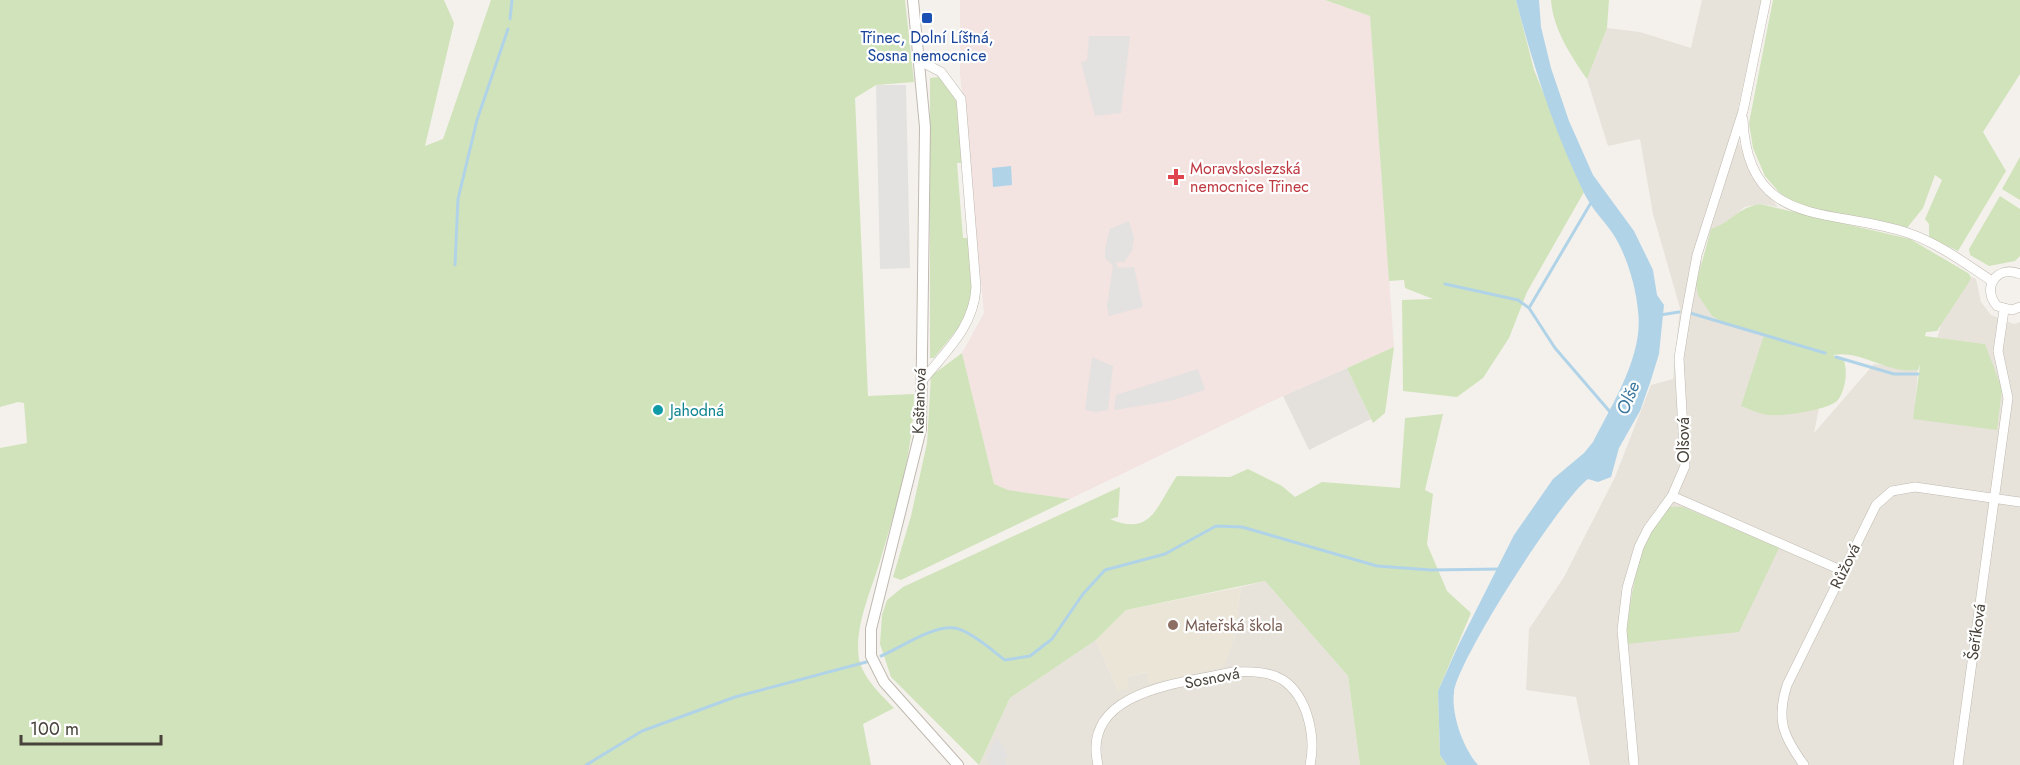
<svg xmlns="http://www.w3.org/2000/svg" width="2020" height="765" font-family="Jost,sans-serif">
<style>
.residential{fill:#e7e3db}
.industrial{fill:#e4e1dd}
.education{fill:#ebe5d8}
.medical{fill:#f3e3e1}
.green{fill:#d1e3ba}
.parking{fill:#e3e2e0}
.water{fill:#b1d3e8}
.lines{fill:none;stroke-linecap:round;stroke-linejoin:round}
.stream{stroke:#b1d3e8;stroke-width:3}
.minor-casing{stroke:#bfb9af;stroke-width:10}
.tertiary-casing{stroke:#bfb9af;stroke-width:12}
.minor{stroke:#fff;stroke-width:9}
.tertiary{stroke:#fff;stroke-width:10}
.transit-dot{fill:#1a4fb4;stroke:#fff;stroke-width:2}
.health-dot{fill:#e0444e;stroke:#fff;stroke-width:2}
.culture-dot{fill:#0f9aa8;stroke:#fff;stroke-width:2}
.education-dot{fill:#8d6e63;stroke:#fff;stroke-width:2}
.labels{text-anchor:middle;dominant-baseline:central;stroke-width:4.5;stroke-linejoin:round;paint-order:stroke}
.transit-label{font-size:16px;fill:#164399;stroke:#fff}
.health-label{font-size:16px;fill:#be3a42;stroke:#fff;text-anchor:start}
.street-label{font-size:16px;fill:#48423a;stroke:#fff}
.culture-label{font-size:16px;fill:#0d838f;stroke:#fff;text-anchor:start}
.education-label{font-size:16px;fill:#785e54;stroke:#fff;text-anchor:start}
.water-label{font-size:18px;font-style:italic;fill:#3e78a0;stroke:#fff}
</style>
<rect width="100%" height="100%" fill="#f4f1ec"/>
<!-- residential -->
<path class="residential" d="M 1702,0 L 1762,0 L 1738,108 L 1739,143 L 1755,182 L 1778,207 L 1760,204 L 1745,207 L 1726,223 L 1711,229 L 1701,258 L 1707,308 L 1712,316 L 1723,323 L 1764,335 L 1785,415 L 1819,408 L 1814,433 L 1874,364 L 1918,370 L 1914,419 L 1985,344 L 1937,338 L 1941,325 L 1971,277 L 1976,279 L 1981,302 L 1991,315 L 2014,324 L 2020,322 L 2020,765 L 1590,765 L 1576,697 L 1526,690 L 1529,629 L 1564,577 L 1615,477 L 1651,385 L 1673,379 L 1680,308 L 1653,214 L 1640,139 L 1608,146 L 1587,79 L 1607,28 L 1640,32 L 1691,48 Z
M 1265,581 L 1348,676 L 1360,765 L 979,765 L 1010,698 L 1096,640 L 1118,691 L 1127,677 L 1147,672 L 1150,684 L 1234,640 L 1241,587 Z"/>
<!-- industrial -->
<path class="industrial" d="M 1347,368 L 1371,419 L 1309,450 L 1283,396 Z"/>
<!-- education -->
<path class="education" d="M 1241,587 L 1234,640 L 1224,667 L 1149,684 L 1146,672 L 1127,677 L 1129,688 L 1118,691 L 1096,640 L 1126,610 Z"/>
<!-- medical -->
<path class="medical" d="M 960,0 L 1324,0 L 1370,16 L 1394,347 L 1283,396 L 1070,499 L 1008,490 L 994,484 L 962,353 L 984,313 L 960,74 Z"/>
<!-- green -->
<path class="green" d="M 0,0 L 444,0 L 454,23 L 425,146 L 443,139 L 491,0 L 905,0 L 914,82 L 876,85 L 855,98 L 868,396 L 914,394 C 914,451 896,507 880,561 C 871,591 854,627 859,659 C 863,678 881,695 894,708 L 863,724 L 871,765 L 0,765 L 0,448 L 27,443 L 24,403 L 18,402 L 0,407 Z
M 1325,0 L 1516,0 L 1534,70 L 1584,192 L 1527,292 L 1509,338 L 1483,378 L 1457,397 L 1403,391 L 1402,300 L 1433,299 L 1405,288 L 1404,280 L 1389,281 L 1370,16 Z
M 1551,0 L 1609,0 L 1607,28 L 1587,79 C 1571,56 1553,29 1551,0 Z
M 1773,0 L 2020,0 L 2020,74 L 1983,132 L 2006,171 L 1958,251 L 1929,237 L 1929,224 L 1925,219 L 1942,180 L 1935,175 L 1923,208 L 1907,228 L 1799,206 L 1785,199 L 1765,176 L 1753,148 L 1749,123 Z
M 939,77 C 965,91 961,138 963,163 L 957,163 L 963,238 L 969,238 L 972,301 L 963,322 L 934,358 L 930,358 L 930,78 Z
M 2020,157 L 2020,200 L 2002,189 Z
M 2000,196 L 2020,209 L 2020,256 L 2015,261 L 1989,266 L 1970,255 L 1969,249 Z
M 1760,204 L 1910,239 L 1968,273 L 1971,277 L 1969,282 L 1937,331 L 1926,332 L 1923,344 L 1924,336 L 1985,344 L 2002,389 L 1997,430 L 1913,419 L 1920,365 L 1918,370 C 1885,374 1863,350 1833,355 L 1844,361 C 1848,372 1845,392 1837,401 C 1827,410 1781,417 1768,415 C 1759,414 1750,409 1741,406 L 1764,335 L 1723,323 L 1712,316 L 1698,295 L 1696,284 L 1711,229 C 1732,222 1737,208 1760,204 Z
M 1394,347 L 1385,413 L 1373,423 L 1347,368 Z
M 962,353 L 994,484 L 1008,490 L 1070,499 L 901,580 L 893,577 L 911,516 L 927,443 L 931,376 Z
M 1443,414 L 1425,490 L 1433,494 L 1427,544 L 1447,591 L 1471,613 L 1438,691 L 1440,755 L 1447,765 L 1360,765 L 1348,676 L 1265,581 L 1126,610 L 1096,640 L 1010,698 L 979,765 L 891,677 L 880,644 L 882,615 L 887,600 L 903,587 L 1120,487 L 1118,517 L 1110,519 C 1152,537 1156,506 1177,476 L 1230,477 L 1248,469 L 1282,486 L 1295,497 L 1322,482 L 1400,488 L 1405,418 Z
M 1667,507 L 1683,507 L 1779,548 L 1739,632 L 1627,644 L 1626,626 L 1641,548 Z"/>
<!-- parking -->
<path class="parking" d="M 1089,36 L 1130,36 L 1121,113 L 1095,116 L 1081,62 L 1087,60 Z
M 876,85 L 906,85 L 910,268 L 880,269 Z
M 1129,221 L 1134,238 L 1132,251 L 1124,262 L 1116,262 L 1118,268 L 1134,267 L 1143,307 L 1109,316 L 1107,306 L 1113,266 L 1105,258 L 1105,248 L 1110,229 Z
M 1092,357 L 1113,366 L 1108,410 L 1096,412 L 1085,410 Z
M 1198,369 L 1205,390 L 1170,401 L 1114,410 L 1116,395 Z
M 997,737 L 1008,756 L 1004,759 L 1007,765 L 991,765 L 986,758 Z"/>
<!-- water -->
<path class="water" d="M 1516,0 L 1539,0 L 1541,27 L 1551,68 L 1569,121 L 1593,175 L 1634,231 L 1653,270 L 1657,295 L 1664,305 L 1659,354 L 1650,383 L 1640,411 L 1619,448 L 1611,477 L 1598,482 L 1588,479 C 1560,500 1458,659 1454,692 C 1451,714 1463,748 1478,765 L 1447,765 L 1440,755 L 1438,691 L 1458,646 L 1514,535 L 1553,479 L 1584,453 L 1593,442 C 1612,404 1644,355 1638,311 C 1636,287 1627,257 1615,237 C 1605,221 1592,210 1584,193 C 1554,131 1533,66 1516,0 Z
M 1011,166 L 1012,185 L 993,187 L 992,168 Z"/>
<g class="lines">
<!-- stream -->
<path class="stream" d="M 510,19 L 512,0
M 1592,201 L 1529,308 L 1555,348 L 1611,413
M 455,265 L 458,199 L 477,120 L 508,29
M 1445,284 L 1518,300 L 1529,308
M 1690,313 L 1825,353
M 1660,315 L 1679,312
M 1836,357 L 1894,374 L 1918,374
M 881,656 C 902,647 931,626 954,628 C 968,629 994,652 1005,660 L 1030,656 L 1052,639 L 1083,594 L 1105,570 L 1165,554 L 1216,526 L 1242,527 L 1377,566 L 1431,570 L 1501,569
M 586,765 L 642,731 L 735,697 L 870,661"/>
<!-- minor casing -->
<g class="minor-casing">
<path id="minor" d="M 920,61 L 941,72 L 961,99 L 976,287 C 974,327 946,351 922,381
M 1743,119 C 1747,231 1833,207 1908,233 C 1938,243 1966,264 1992,281
M 2020,274 C 1997,264 1981,288 1997,306 L 2012,310 L 2020,307
M 1672,496 L 1843,571
M 1634,764 L 1622,630 L 1627,588 L 1639,547 L 1648,529 L 1672,496 L 1685,466 L 1679,358 L 1686,314 L 1697,255 L 1743,111 L 1766,0
M 1098,765 C 1080,690 1183,683 1233,672 C 1249,671 1269,671 1283,680 C 1308,697 1316,737 1310,765
M 1804,765 C 1783,736 1776,720 1787,685 L 1876,505 L 1892,491 L 1915,487 L 2020,502
M 1958,765 L 2008,398 L 1998,351 L 2004,310"/>
</g>
<!-- tertiary casing -->
<g class="tertiary-casing">
<path id="tertiary" d="M 913,0 L 925,127 L 921,429 L 871,629 L 871,656 L 884,682 L 958,765"/>
</g>
<!-- minor -->
<use href="#minor" class="minor"/>
<!-- tertiary -->
<use href="#tertiary" class="tertiary"/>
</g>
<!-- markers -->
<rect class="transit-dot" x="921" y="12" width="12" height="12" rx="3"/>
<path class="health-dot" d="M1173 168h6v6h6v6h-6v6h-6v-6h-6v-6h6z"/>
<circle class="culture-dot" cx="658" cy="410" r="6"/>
<circle class="education-dot" cx="1173" cy="625" r="6"/>
<g class="labels">
<!-- transit labels -->
<g class="transit-label">
<text x="927" y="37">Třinec, Dolní Líštná,<tspan x="927" dy="18">Sosna nemocnice</tspan></text>
</g>
<!-- health labels -->
<g class="health-label">
<text x="1190" y="168">Moravskoslezská<tspan x="1190" dy="18">nemocnice Třinec</tspan></text>
</g>
<!-- street labels -->
<g class="street-label">
<text transform="translate(919 401) rotate(-88)">Kaštanová</text>
<text transform="translate(1683 440) rotate(-90)">Olšová</text>
<text transform="translate(1845 566) rotate(-64)">Růžová</text>
<text transform="translate(1976 632) rotate(-82)">Šeříková</text>
<text transform="translate(1212 678) rotate(-11)">Sosnová</text>
</g>
<!-- culture labels -->
<g class="culture-label">
<text x="670" y="410">Jahodná</text>
</g>
<!-- education labels -->
<g class="education-label">
<text x="1185" y="625">Mateřská škola</text>
</g>
<!-- water labels -->
<g class="water-label">
<text transform="translate(1628 398) rotate(-68)">Olše</text>
</g>
</g>
<!-- scale -->
<path d="M21 735v9h140v-9" fill="none" stroke="#48423a" stroke-width="3"/>
<text x="30" y="735" font-size="18" fill="#48423a" stroke="#ffffff" stroke-width="4.5" paint-order="stroke">100 m</text>
</svg>
